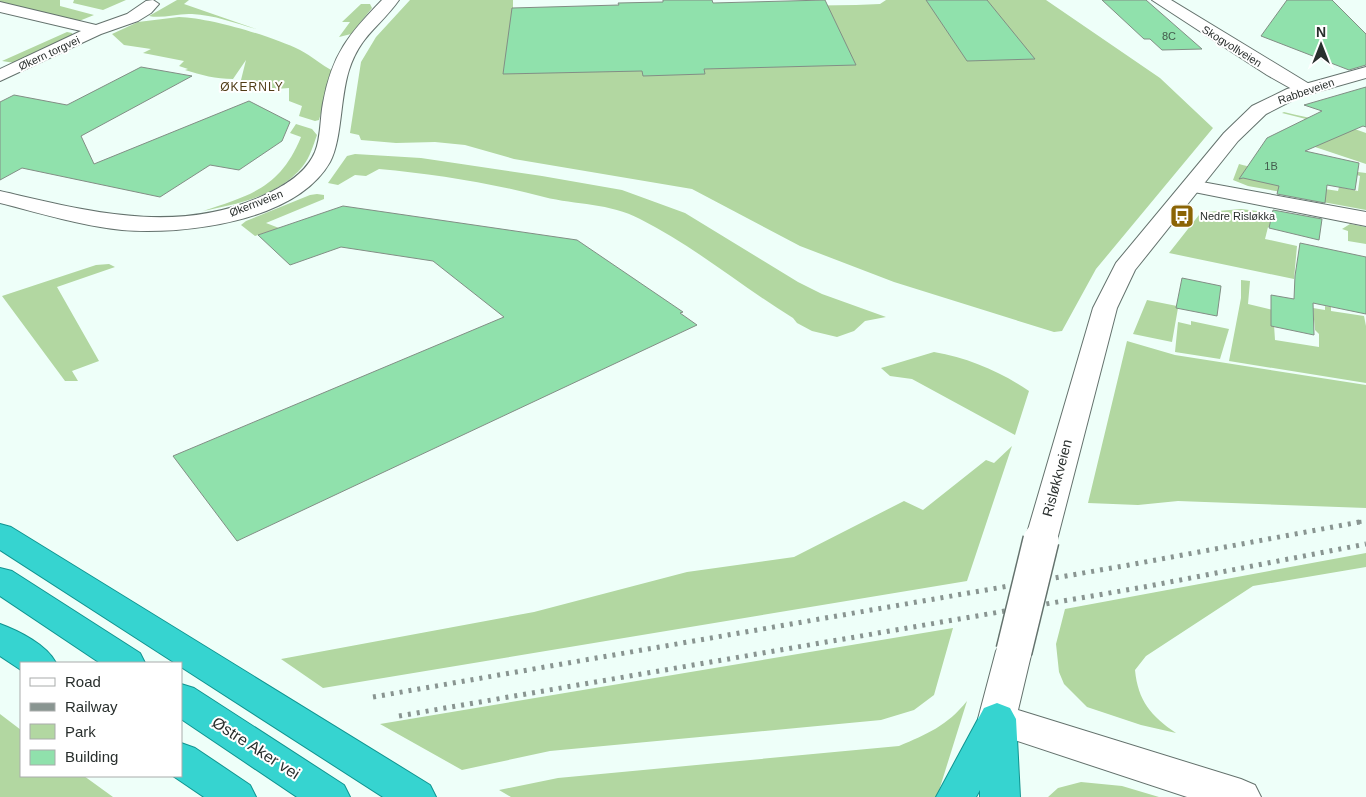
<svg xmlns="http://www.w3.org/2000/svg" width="1366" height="797" font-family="Arial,sans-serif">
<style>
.green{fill:#b2d7a1}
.building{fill:#90e1ac;stroke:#828e85}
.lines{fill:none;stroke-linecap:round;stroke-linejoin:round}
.minor-casing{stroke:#64726d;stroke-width:2}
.tertiary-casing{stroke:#64726d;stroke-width:2}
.trunk-casing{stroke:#119490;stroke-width:2}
.minor{fill:#fff;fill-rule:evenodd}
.tertiary{fill:#fff;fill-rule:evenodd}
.trunk{fill:#36d4d0;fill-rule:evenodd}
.rail-far1{stroke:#899591;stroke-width:4;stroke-dasharray:2.5 5;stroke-linecap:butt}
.rail{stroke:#899591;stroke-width:5;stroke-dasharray:3 6;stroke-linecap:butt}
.tertiary-bridge-casing{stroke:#64726d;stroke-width:38;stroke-linecap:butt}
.tertiary-bridge{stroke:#fff;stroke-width:35}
.labels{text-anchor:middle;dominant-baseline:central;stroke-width:4;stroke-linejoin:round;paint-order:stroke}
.number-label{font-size:11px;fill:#435c4d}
.far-street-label{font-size:11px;fill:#292f2d;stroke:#fff}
.far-poi-label{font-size:11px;fill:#292f2d;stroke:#fff;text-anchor:start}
.far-neighbourhood-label{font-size:12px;letter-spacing:1px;fill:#503c16;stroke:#fff}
.street-label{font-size:14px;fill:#292f2d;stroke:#fff}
.near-street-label{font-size:16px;fill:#292f2d;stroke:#fff}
</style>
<rect width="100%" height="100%" fill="#eefff9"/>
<!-- green -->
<path class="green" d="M 0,0 L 60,0 L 60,6 L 94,15 L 79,21 L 0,3 Z
M 74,0 L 126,0 L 103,10 L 73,3 Z
M 177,0 L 189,0 L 184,4 L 256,29 C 235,23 214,15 192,14 C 178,13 162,19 149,16 Z
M 410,0 L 513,0 L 513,10 L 856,5 L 880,4 L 886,0 L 1046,0 L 1160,78 L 1213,128 L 1096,269 L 1062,331 L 1054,332 L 894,282 L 800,246 L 692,189 L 514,159 L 465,145 L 435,142 L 396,143 L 361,140 L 359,135 L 350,133 L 361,62 L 376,37 Z
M 361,4 L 370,4 L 372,8 L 351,34 L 339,37 L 350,22 L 342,22 Z
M 179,17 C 211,18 271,36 300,50 C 312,56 321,65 333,71 L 319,120 L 315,121 L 299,116 L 302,106 L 289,101 L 289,88 L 251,91 L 241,80 L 246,60 L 233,79 C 216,79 201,75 185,70 L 188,69 L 179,66 L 184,61 L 143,53 L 151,49 L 124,45 L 112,34 L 138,22 Z
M 67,32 L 72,33 L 73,36 L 15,63 L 2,61 Z
M 1284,112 C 1311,119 1340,123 1366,133 L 1366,164 L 1300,142 L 1322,123 L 1282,113 Z
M 296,124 L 312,129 L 317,135 C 313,146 310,157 303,166 C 279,196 238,204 203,211 C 251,195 280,188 301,137 L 290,133 Z
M 355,154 L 421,158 L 542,176 L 622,190 L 685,213 L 798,282 L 822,294 L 886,317 L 865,321 L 854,331 L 837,337 L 812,331 L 797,323 L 793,318 C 741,286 694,246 640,219 C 610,203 576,205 544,197 C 491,183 434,174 379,169 L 366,176 L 355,175 L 338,185 L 328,183 L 347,156 Z
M 1239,164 C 1262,170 1281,170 1292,194 L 1248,186 L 1233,180 Z
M 1358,172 L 1366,173 L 1366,210 L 1312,200 L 1312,187 L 1338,191 L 1339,187 L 1358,191 L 1360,176 L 1357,175 Z
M 317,194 L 324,195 L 324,199 L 266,223 L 279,228 L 255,236 L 241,225 L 246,221 L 310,195 Z
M 1241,209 L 1274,213 L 1271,227 L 1268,227 L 1265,239 L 1297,246 L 1294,279 L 1169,253 L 1199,215 L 1207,212 Z
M 1350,224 L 1366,227 L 1366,244 L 1348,241 L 1348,231 L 1342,229 Z
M 109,264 L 115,267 L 57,287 L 99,361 L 72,371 L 78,381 L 65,381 L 2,296 L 96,265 Z
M 1241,280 L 1250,281 L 1248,304 L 1273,310 L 1275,340 L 1319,347 L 1319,334 L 1315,330 L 1313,308 L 1325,310 L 1325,306 L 1331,307 L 1331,311 L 1364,316 L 1366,326 L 1366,383 L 1229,361 L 1241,298 Z
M 1147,300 L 1177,306 L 1178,308 L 1172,342 L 1133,334 Z
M 1191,321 L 1229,329 L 1220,359 L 1175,352 L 1178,322 L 1191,325 Z
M 1127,341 L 1175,355 L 1366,385 L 1366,508 L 1178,501 L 1138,505 L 1088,503 Z
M 934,352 C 969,358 1001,372 1029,391 L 1015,435 L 912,379 L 890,376 L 881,368 Z
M 1012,446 L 967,581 L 323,688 L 281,659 L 534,612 L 687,572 L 794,557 L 904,501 L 923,510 L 986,460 L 994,463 Z
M 1366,553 L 1366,567 L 1253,586 L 1146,656 L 1135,670 C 1138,701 1151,716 1176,733 L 1141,725 L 1087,707 L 1064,684 L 1059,672 L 1056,644 L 1065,609 Z
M 953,628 L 934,695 L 914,710 L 881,720 L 550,751 L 462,770 L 380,724 Z
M 967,701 L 937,797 L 511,797 L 499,790 L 558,778 L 899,746 C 927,734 947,726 967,701 Z
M 0,714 L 21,730 L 21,776 L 84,776 L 113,797 L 0,797 Z
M 1081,782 L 1122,786 L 1159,797 L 1048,797 L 1058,788 Z"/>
<!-- building -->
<path class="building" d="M 663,0 L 712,0 L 713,3 L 825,0 L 856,65 L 704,69 L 705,74 L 643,76 L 642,71 L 503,74 L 512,8 L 619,5 L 618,3 L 663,2 Z
M 926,0 L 987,0 L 1035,59 L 967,61 Z
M 1102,0 L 1146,0 L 1202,49 L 1162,50 L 1150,39 L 1144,39 Z
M 1287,0 L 1332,0 L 1366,34 L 1366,65 L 1349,70 L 1261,36 Z
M 141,67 L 192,76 L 81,136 L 94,164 L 249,101 L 290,122 L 282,141 L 239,170 L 210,165 L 160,197 L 22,168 L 0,180 L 0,102 L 14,95 L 67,105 Z
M 1366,87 L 1366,127 L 1363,126 L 1305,151 L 1359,163 L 1355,190 L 1327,185 L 1325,203 L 1277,194 L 1279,186 L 1243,178 L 1239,179 L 1267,138 L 1322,111 L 1304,105 Z
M 343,206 L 577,240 L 683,312 L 680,313 L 697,325 L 237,541 L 173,456 L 504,317 L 433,261 L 341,247 L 290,265 L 258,235 Z
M 1273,210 L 1322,219 L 1319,240 L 1269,228 Z
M 1300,243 L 1366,257 L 1366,314 L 1313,303 L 1314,335 L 1271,326 L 1271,295 L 1294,299 L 1295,276 Z
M 1182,278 L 1221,286 L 1217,316 L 1176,308 Z"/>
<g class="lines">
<!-- minor casing -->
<g class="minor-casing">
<path id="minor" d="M 153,0 L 159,4 L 151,13 L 138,21 L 101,34 L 0,81 L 0,69 L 81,31 L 0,12 L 0,2 L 96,25 L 127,14 L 146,1 Z
M 1152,0 L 1171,0 L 1311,85 L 1314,89 L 1311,93 L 1305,94 L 1299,93 L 1267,75 Z
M 1191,180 L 1366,212 L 1366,226 L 1184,190 L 1181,186 L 1184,182 Z"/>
</g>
<!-- tertiary casing -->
<g class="tertiary-casing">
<path id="tertiary" d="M 382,0 L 399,0 C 379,28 361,34 349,70 C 340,98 342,140 330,162 C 296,222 184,235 122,230 C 81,226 40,213 0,203 L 0,191 C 91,212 182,237 271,192 C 289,183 307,171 315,152 C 321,138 320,118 323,103 C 332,54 349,34 382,0 Z
M 1366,67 L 1366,78 L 1299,97 L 1266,114 L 1238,141 L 1135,270 L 1117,308 L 1057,540 L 1052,548 L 1041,551 L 1030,548 L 1025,540 L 1093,308 L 1116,263 L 1224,133 L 1252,106 L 1287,89 Z
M 1014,637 L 1026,641 L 1032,651 L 1018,710 L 1241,779 L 1255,785 L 1261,797 L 1187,797 L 984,730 L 978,719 L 996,651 L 1002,641 Z"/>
</g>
<!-- trunk casing -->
<g class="trunk-casing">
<path id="trunk" d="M 0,524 L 11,527 L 430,785 L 436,797 L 383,797 L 181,667 L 181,663 L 175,663 L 0,550 Z
M 0,568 L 12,571 L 140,653 L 145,663 L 100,663 L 0,596 Z
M 0,624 C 19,631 47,645 56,663 L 21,663 L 21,670 L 0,656 Z
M 181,684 L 194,688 L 344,785 L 350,797 L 297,797 L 181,719 Z
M 997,703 L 1010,708 L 1016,719 L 1020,797 L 980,797 L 980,790 L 976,797 L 936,797 L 984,708 Z
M 181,743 L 195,748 L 250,785 L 256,797 L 204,797 L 173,776 L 181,776 Z"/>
</g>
<!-- minor -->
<use href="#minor" class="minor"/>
<!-- tertiary -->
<use href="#tertiary" class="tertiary"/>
<!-- trunk -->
<use href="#trunk" class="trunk"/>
<!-- rail-far1 -->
<path class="rail-far1" d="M 1359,522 L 1366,521"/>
<!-- rail -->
<path class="rail" d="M 373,697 L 1129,565 L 1365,521
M 399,716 L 1144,587 L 1366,544"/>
<!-- tertiary-bridge casing -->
<g class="tertiary-bridge-casing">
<path id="tertiary-bridge" d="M 1014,651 L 1041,540"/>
</g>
<!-- tertiary-bridge -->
<use href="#tertiary-bridge" class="tertiary-bridge"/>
</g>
<!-- icons -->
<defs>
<g id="bus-square" transform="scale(1.25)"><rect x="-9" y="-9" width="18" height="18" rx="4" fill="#8b6405" stroke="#fff"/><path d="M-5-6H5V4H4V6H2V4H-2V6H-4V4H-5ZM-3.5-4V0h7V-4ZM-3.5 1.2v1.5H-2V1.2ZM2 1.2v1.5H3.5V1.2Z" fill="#fff"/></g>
</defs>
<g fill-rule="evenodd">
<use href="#bus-square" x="1182" y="216"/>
</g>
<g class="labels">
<!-- number labels -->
<g class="number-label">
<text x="1169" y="36">8C</text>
<text x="1271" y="166">1B</text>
</g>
<!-- far-street labels -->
<g class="far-street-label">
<text transform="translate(1232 46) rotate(32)">Skogvollveien</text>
<text transform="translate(49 53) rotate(-25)">Økern torgvei</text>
<text transform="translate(1306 91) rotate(-19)">Rabbeveien</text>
<text transform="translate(256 203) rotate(-21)">Økernveien</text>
</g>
<!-- far-poi labels -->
<g class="far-poi-label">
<text x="1200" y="216">Nedre Risløkka</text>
</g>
<!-- far-neighbourhood labels -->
<g class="far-neighbourhood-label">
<text x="252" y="87">ØKERNLY</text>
</g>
<!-- street labels -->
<g class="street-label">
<text transform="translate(1057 478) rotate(-75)">Risløkkveien</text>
</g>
<!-- near-street labels -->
<g class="near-street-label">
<text transform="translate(256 748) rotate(33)">Østre Aker vei</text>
</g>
</g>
<!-- legend -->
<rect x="20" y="662" width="162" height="115" fill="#ffffff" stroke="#a9acab"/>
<rect x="30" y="678" width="25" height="8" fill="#ffffff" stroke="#a9acab"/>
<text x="65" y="687" font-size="15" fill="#292f2d">Road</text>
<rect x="30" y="703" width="25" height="8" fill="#899591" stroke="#a9acab"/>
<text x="65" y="712" font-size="15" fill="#292f2d">Railway</text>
<rect x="30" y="724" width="25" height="15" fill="#b2d7a1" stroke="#a9acab"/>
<text x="65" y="737" font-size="15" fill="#292f2d">Park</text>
<rect x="30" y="750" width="25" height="15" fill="#90e1ac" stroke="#a9acab"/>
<text x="65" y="762" font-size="15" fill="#292f2d">Building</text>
<!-- north arrow -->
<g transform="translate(1321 45)" stroke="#ffffff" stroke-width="4" paint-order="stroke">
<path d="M0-4L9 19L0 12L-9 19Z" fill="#292f2d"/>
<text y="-8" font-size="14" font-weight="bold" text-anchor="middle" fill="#292f2d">N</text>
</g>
</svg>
